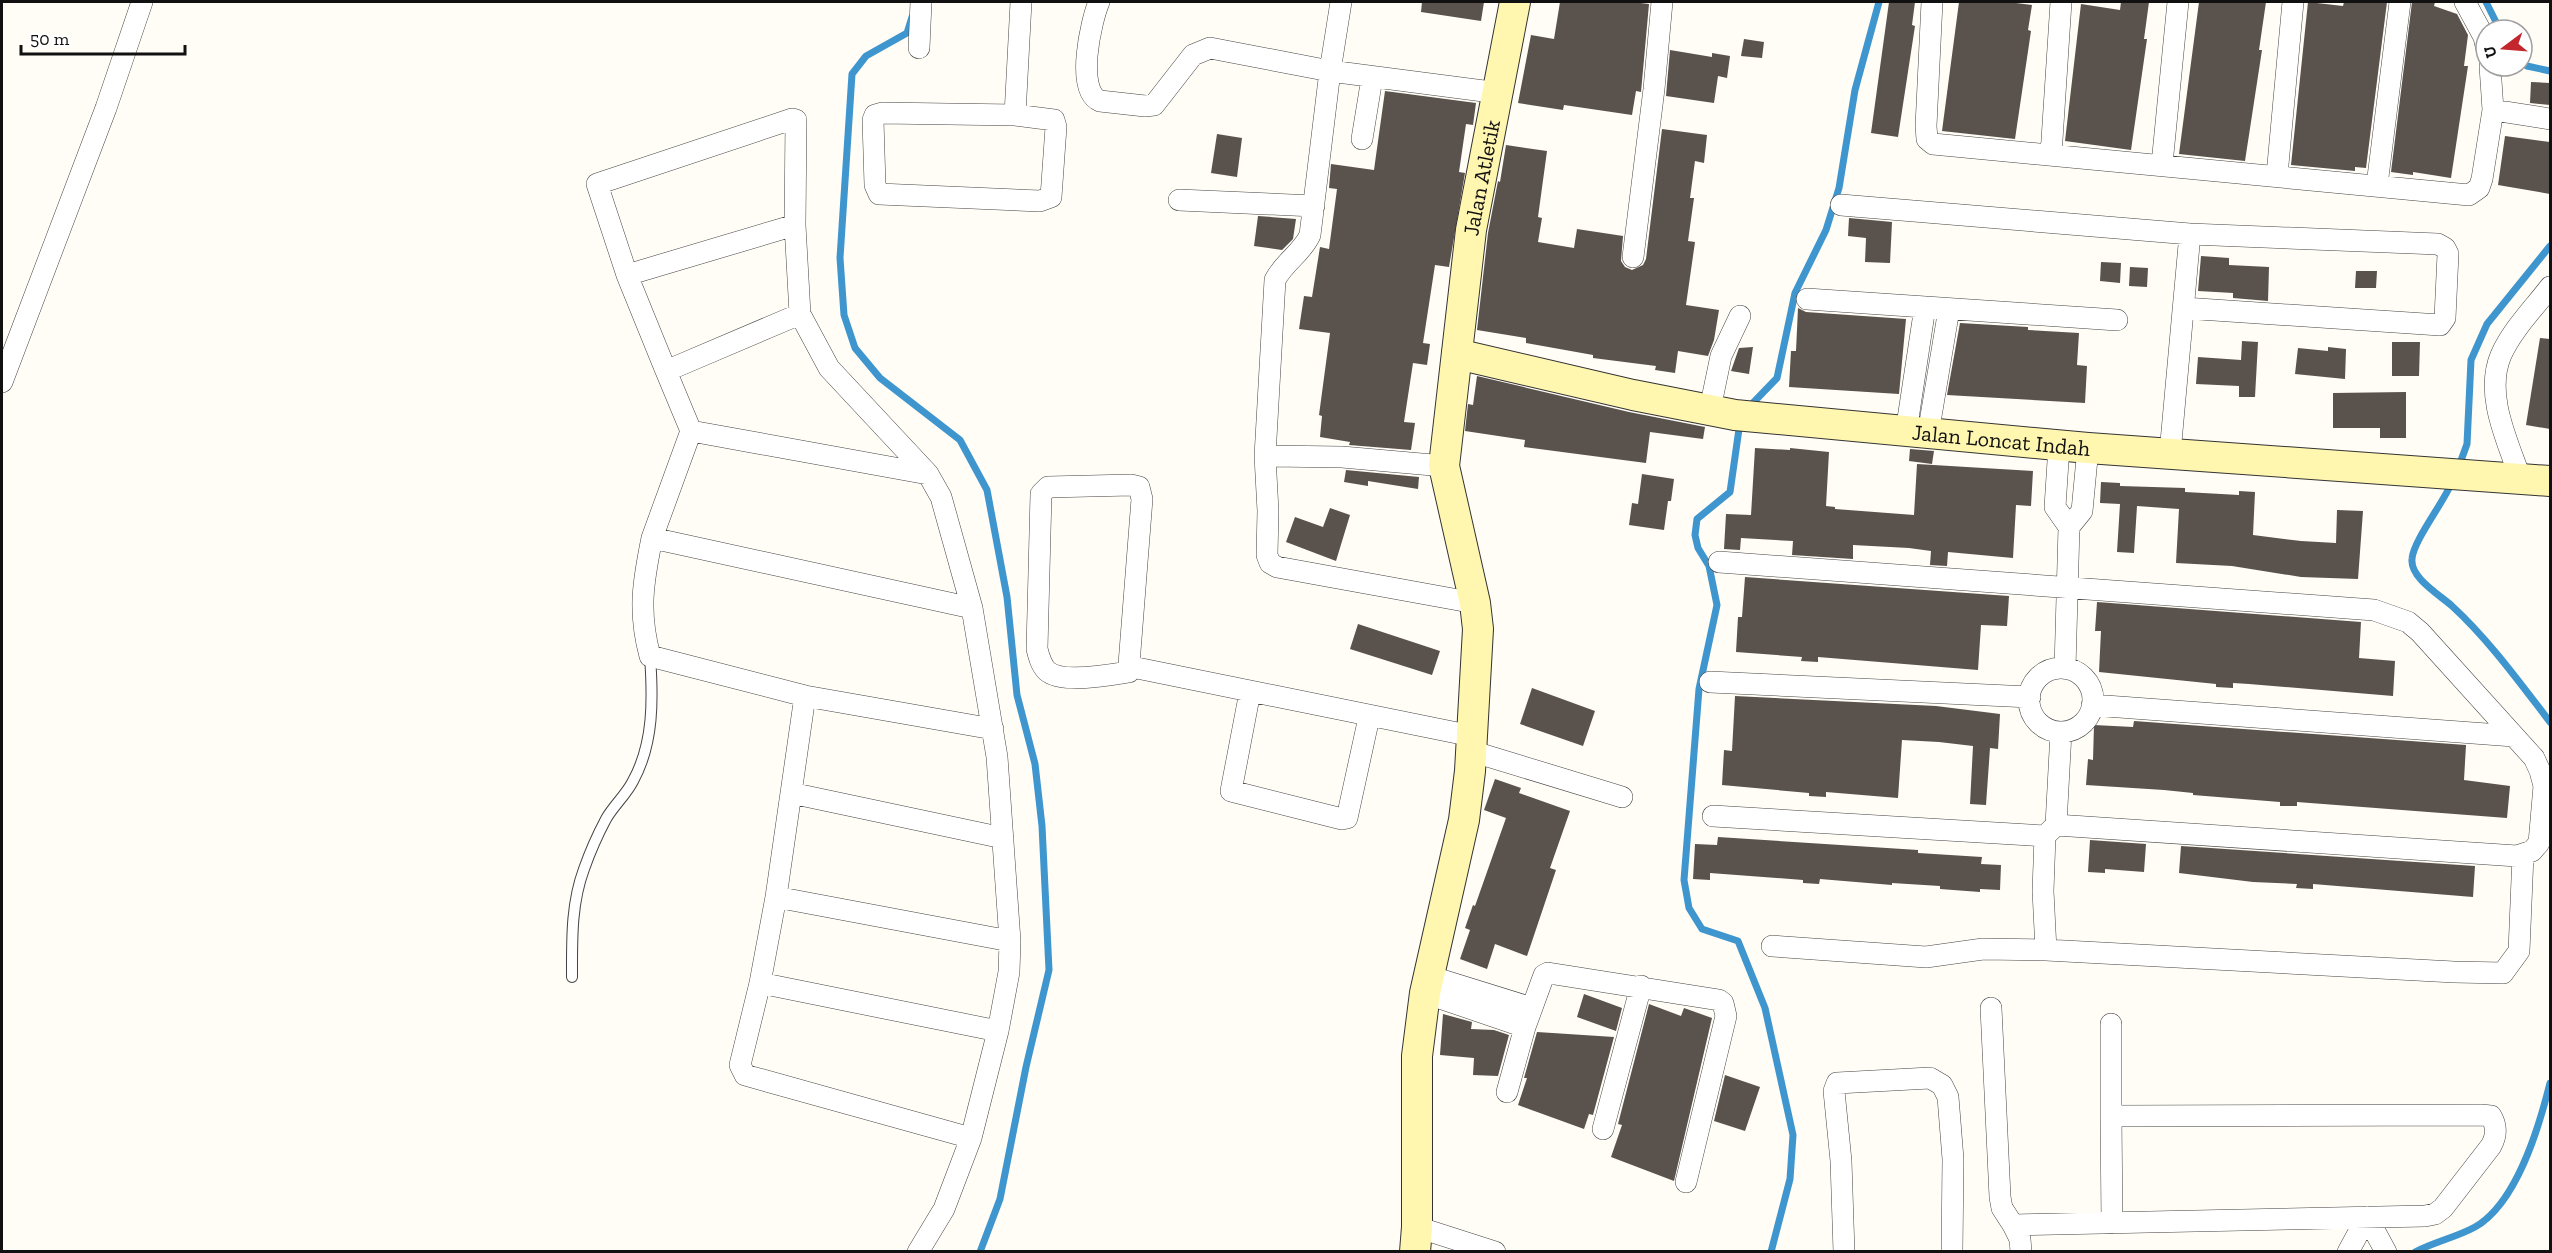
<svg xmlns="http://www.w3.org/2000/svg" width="2552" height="1253" font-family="'Zilla Slab',serif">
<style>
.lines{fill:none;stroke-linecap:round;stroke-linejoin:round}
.stream{stroke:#3f96cf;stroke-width:7}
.building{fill:#5a524d}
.lane-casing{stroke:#444;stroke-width:12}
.street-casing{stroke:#444;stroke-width:22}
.secondary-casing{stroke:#333;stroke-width:32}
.lane{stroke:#fff;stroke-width:10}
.street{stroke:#fff;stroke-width:21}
.secondary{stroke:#fff6b0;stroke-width:30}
.labels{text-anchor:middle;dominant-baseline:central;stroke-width:6;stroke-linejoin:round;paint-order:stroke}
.street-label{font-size:22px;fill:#111;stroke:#fff}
</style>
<rect width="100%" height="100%" fill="#fffdf5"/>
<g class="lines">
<!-- stream -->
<path class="stream" d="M 2486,2 L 2500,30
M 912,17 L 907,33 L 866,56 L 852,74 L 840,258 L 844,315 L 855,348 L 880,378 L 960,440 L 987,490 L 1007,597 L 1017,695 L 1035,764 L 1042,826 L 1049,970 L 1026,1067 L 1000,1199 L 980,1252
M 2522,62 L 2527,66 L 2550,71
M 1750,406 L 1777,378 L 1795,293 L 1826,230 L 1839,188 L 1855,90 L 1879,2
M 1742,422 L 1739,429 L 1730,492 L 1697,519 L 1695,535 L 1698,548 L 1709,566 L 1717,605 L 1699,689 L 1684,880 L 1689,908 L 1702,929 L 1738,941 L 1765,1008 L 1793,1135 L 1790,1179 L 1771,1252
M 2459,466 L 2467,444 L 2471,360 L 2487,324 L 2550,246
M 2452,482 C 2444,502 2413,541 2412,559 C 2410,578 2440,595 2452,606 C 2489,640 2520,683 2550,722
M 2415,1252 C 2434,1242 2457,1237 2475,1227 C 2517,1203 2539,1127 2550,1083"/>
</g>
<!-- building -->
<path class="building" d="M 1422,2 L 1484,2 L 1481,21 L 1421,12 Z
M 1560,2 L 1632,2 L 1649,4 L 1641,92 L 1636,91 L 1632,115 L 1564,105 L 1563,110 L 1518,103 L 1531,35 L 1554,39 Z
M 1889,2 L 1915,2 L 1912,25 L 1915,26 L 1898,137 L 1871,133 Z
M 1959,2 L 2008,2 L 2032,5 L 2028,30 L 2031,31 L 2015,139 L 1942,131 Z
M 2121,2 L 2149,2 L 2144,39 L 2147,39 L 2131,150 L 2065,141 L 2081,4 L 2120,10 Z
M 2199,2 L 2266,2 L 2259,50 L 2262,50 L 2245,161 L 2179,154 Z
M 2308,2 L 2343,6 L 2344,2 L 2387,2 L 2366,168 L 2355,167 L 2355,171 L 2291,165 Z
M 2412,2 L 2435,2 L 2434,6 L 2457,14 L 2468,35 L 2464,66 L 2468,66 L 2451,178 L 2413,172 L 2413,175 L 2391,172 Z
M 1744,39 L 1764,42 L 1762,58 L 1741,56 Z
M 1670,50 L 1712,57 L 1712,53 L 1730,56 L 1727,78 L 1718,76 L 1714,103 L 1666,96 Z
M 2531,82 L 2550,83 L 2550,105 L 2530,103 Z
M 1385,91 L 1476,103 L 1473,125 L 1466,124 L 1459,172 L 1465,173 L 1449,267 L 1435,265 L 1423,343 L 1430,344 L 1427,365 L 1413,363 L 1404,422 L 1415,423 L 1411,450 L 1349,445 L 1350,442 L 1320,437 L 1322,416 L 1319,415 L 1330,333 L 1299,329 L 1304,296 L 1312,297 L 1320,247 L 1329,249 L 1337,189 L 1329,188 L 1331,164 L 1374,170 Z
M 1662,129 L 1707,135 L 1704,163 L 1695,161 L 1690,198 L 1694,198 L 1688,241 L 1695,242 L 1686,305 L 1719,310 L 1714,340 L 1708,356 L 1678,351 L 1675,373 L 1655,370 L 1656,366 L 1593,358 L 1593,355 L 1526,343 L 1526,338 L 1477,330 L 1488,233 L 1498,181 L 1500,182 L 1506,145 L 1547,151 L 1538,217 L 1542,218 L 1538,242 L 1574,248 L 1577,229 L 1623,236 L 1621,261 L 1625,267 L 1632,270 L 1643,265 L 1646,259 Z
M 1217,134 L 1242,138 L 1237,177 L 1211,173 Z
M 2505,136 L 2550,142 L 2550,194 L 2498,185 Z
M 1258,216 L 1296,219 L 1293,239 L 1282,250 L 1254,246 Z
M 1849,218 L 1892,222 L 1890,263 L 1865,262 L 1866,238 L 1848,236 Z
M 2201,256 L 2229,258 L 2229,265 L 2269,267 L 2268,301 L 2233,298 L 2233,293 L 2198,291 Z
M 2101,262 L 2121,263 L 2120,283 L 2100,281 Z
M 2130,267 L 2148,268 L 2147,287 L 2129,286 Z
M 2356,271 L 2377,271 L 2376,288 L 2355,288 Z
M 1798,308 L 1806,312 L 1906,319 L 1899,394 L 1789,387 L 1791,351 L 1796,351 Z
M 1960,323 L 2028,327 L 2028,330 L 2079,333 L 2077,365 L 2087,366 L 2085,403 L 1947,395 Z
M 2540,338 L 2550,339 L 2550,429 L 2526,425 Z
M 2242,341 L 2258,342 L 2255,397 L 2239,397 L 2239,386 L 2196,384 L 2198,357 L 2241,360 Z
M 2392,342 L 2420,342 L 2419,376 L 2392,376 Z
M 1753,347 L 1749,374 L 1731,371 L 1739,348 Z
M 2328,347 L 2346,349 L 2345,379 L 2295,374 L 2298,348 L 2328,351 Z
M 1477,376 L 1629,412 L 1705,427 L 1703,439 L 1650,432 L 1646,463 L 1524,447 L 1525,440 L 1465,431 L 1468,404 L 1473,405 Z
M 2406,392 L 2406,438 L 2380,438 L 2380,428 L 2333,428 L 2333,393 Z
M 1755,448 L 1790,450 L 1790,448 L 1829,452 L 1826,506 L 1835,507 L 1835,509 L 1914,515 L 1917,464 L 2033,471 L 2031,506 L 2016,505 L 2013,558 L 1948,552 L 1947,566 L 1930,565 L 1931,551 L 1909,548 L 1853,545 L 1853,559 L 1792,555 L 1793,541 L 1741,538 L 1740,550 L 1724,549 L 1726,514 L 1751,515 Z
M 1910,449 L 1934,451 L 1932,464 L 1909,461 Z
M 1346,470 L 1419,477 L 1418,489 L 1368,481 L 1368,486 L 1344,482 Z
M 1642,474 L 1674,479 L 1671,501 L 1668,501 L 1664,530 L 1629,525 L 1632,503 L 1638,504 Z
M 2101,482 L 2120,483 L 2120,486 L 2185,488 L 2185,492 L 2239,495 L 2239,491 L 2255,492 L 2253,535 L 2301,541 L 2336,543 L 2337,510 L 2363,511 L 2358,579 L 2301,577 L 2232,566 L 2176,563 L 2179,509 L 2137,506 L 2134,553 L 2117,552 L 2120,504 L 2100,503 Z
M 1330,508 L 1350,515 L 1336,561 L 1286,542 L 1295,517 L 1323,527 Z
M 1745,577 L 2009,596 L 2007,626 L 1981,625 L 1978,670 L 1818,657 L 1818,662 L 1801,661 L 1802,657 L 1736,652 L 1738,617 L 1742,617 Z
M 2097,602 L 2361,622 L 2359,658 L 2395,661 L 2393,696 L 2249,684 L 2233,683 L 2233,688 L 2216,687 L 2216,684 L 2099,672 L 2101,631 L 2095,631 Z
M 1358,624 L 1440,651 L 1432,675 L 1350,649 Z
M 1532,688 L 1595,711 L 1583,746 L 1520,724 Z
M 1735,696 L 1936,706 L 2000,714 L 1998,749 L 1990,748 L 1986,805 L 1970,804 L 1973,746 L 1939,742 L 1902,740 L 1898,798 L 1826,792 L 1826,797 L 1809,796 L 1809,793 L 1722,785 L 1724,750 L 1732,751 Z
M 2134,721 L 2466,745 L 2464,780 L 2510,786 L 2507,818 L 2297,802 L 2297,806 L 2280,806 L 2280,802 L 2193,795 L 2193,793 L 2164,790 L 2086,785 L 2088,759 L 2093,760 L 2094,725 L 2133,727 Z
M 1495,779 L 1521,788 L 1519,793 L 1570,811 L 1550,868 L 1556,870 L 1527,956 L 1495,944 L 1487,969 L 1460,959 L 1470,930 L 1465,928 L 1473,905 L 1475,906 L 1506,818 L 1484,810 Z
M 1718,837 L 1918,850 L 1918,853 L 1982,857 L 1981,864 L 2001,865 L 2000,890 L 1980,889 L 1980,892 L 1940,889 L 1940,886 L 1892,883 L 1892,885 L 1820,879 L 1819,884 L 1803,883 L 1803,880 L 1710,873 L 1710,880 L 1693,879 L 1695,844 L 1717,845 Z
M 2090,840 L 2146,844 L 2144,872 L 2105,869 L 2105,873 L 2088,872 Z
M 2181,846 L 2475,866 L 2473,897 L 2313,884 L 2313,889 L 2296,888 L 2297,884 L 2253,882 L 2179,873 Z
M 1584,994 L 1622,1008 L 1616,1031 L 1577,1017 Z
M 1649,1004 L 1681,1016 L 1684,1008 L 1712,1018 L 1674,1181 L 1611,1157 L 1622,1125 L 1618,1124 Z
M 1443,1014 L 1472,1022 L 1471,1029 L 1494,1030 L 1509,1035 L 1498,1076 L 1473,1075 L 1474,1058 L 1440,1055 Z
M 1537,1032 L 1614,1037 L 1593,1115 L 1589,1114 L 1584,1129 L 1518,1105 L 1527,1078 L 1524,1078 Z
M 1725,1075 L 1760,1087 L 1745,1131 L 1714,1121 Z"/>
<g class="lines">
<!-- lane casing -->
<g class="lane-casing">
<path id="lane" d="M 572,977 C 572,940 571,904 584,869 C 590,852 598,834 606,819 C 614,805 626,795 633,781 C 654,743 653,698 650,656"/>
</g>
<!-- street casing -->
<g class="street-casing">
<path id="street" d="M 1099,2 C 1091,21 1075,91 1100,101 L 1145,106 L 1154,105 L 1193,55 L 1210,48 L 1330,71 L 1499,93
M 1341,2 L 1330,71 L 1310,235 C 1302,253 1284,262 1275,280 L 1265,456 L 1268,511 L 1267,555 L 1270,563 L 1277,567 L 1475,603
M 1932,2 L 1926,126 L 1927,139 L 1933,144 L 2469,195 L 2479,188 L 2482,179 L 2493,110 L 2490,66
M 2465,2 L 2484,37 L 2486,46
M 919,48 L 921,2
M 2493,110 L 2550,119
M 882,113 L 1015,115 L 1054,120 L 1056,127 L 1051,197 L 1040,201 L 879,194 L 875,185 L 873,120 L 875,115 Z
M 1015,115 L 1021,2
M 1362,139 L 1372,78
M 2051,155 L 2061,2
M 2162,164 L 2178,2
M 2277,175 L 2293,2
M 2377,185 L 2400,2
M 1179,200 L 1314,206
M 1841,205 L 2190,234 L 2438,244 L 2445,248 L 2448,254 L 2445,318 L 2440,325 L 2184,308
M 1633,257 L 1654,89 L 1662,2
M 627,275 L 597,184 L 792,119 L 796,120 L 795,225 L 800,314 L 829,368 L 928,474 L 941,497 L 972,608 L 997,757 L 1010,941 L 1009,972 L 998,1031 L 971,1138 L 944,1209 L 918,1252
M 1807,299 L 2117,320
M 666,371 L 627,275 L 795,225
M 2,382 L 106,108 L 142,2
M 1710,409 L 1721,356 L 1740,316
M 691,431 L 666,371 L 800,314
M 1906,432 L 1925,307
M 1928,434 L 1949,309
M 2059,446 L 2055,507 L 2069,527 L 2065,668
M 2170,453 L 2190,234
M 1265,456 L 1342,457 L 1444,466
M 2521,480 C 2508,442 2484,395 2501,355 C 2512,330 2534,308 2550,287
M 2069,527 L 2082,511 L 2088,448
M 652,538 L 691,431 L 928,474
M 1719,562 L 2374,610 L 2408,622 L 2420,632 L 2534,758 L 2540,771 L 2544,786 L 2539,843 L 2532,851 L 2517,856 L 2056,825
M 1129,664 L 1129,672 C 1110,675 1062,684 1047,671 C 1041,665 1039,657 1037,649 L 1041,494 L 1048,487 L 1131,485 L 1139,487 L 1142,499 L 1129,664 L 1132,667 L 1472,736
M2029 700a32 32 0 1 1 64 0a32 32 0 1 1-64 0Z
M 1710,682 L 2030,697
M 805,696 L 993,729
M 1249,697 L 1231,791 L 1342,819 L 1347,818 L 1368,722
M 2092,705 L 2514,736
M 1471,751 L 1622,797
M 791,793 L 1003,838
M 1713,816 L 2045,836 L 2056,825 L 2061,732
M 2045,836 L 2043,891 L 2046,950 L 2454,972 L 2503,973 L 2519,951 L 2523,855
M 776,897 L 1010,941
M 1772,946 L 1926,957 L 1983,949 L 2046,950
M 1429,976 L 1532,1008
M 760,983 L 998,1031
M 1425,993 L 1525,1027
M 1991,1008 L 2000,1197 L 2002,1208 L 2013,1225
M 2111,1024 L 2111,1116
M 1507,1092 L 1525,1027 L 1544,975 L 1548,973 L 1719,1000 L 1723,1003 L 1726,1016 L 1686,1182
M 1603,1129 L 1641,986
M 971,1138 L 745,1075 L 740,1065 L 760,983 L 776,897 L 805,696 L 650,656 C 638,612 643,582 652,538 L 972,608
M 2367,1217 L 2386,1252
M 1417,1227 L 1495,1252
M 1844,1252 L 1841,1161 L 1834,1091 L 1837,1083 L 1930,1078 L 1942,1085 L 1948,1097 L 1953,1159 L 1952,1252
M 2021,1252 L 2020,1239 L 2013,1225 L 2425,1216 L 2435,1214 L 2443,1208 L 2491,1146 C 2497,1135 2497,1126 2491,1116 L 2481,1115 L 2111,1116 L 2112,1223
M 2348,1252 L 2367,1217"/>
</g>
<!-- secondary casing -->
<g class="secondary-casing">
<g id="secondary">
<path id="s1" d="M 1457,354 L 1633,395 L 1735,415 L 2088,448 L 2550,481"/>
<path id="s2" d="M 1415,1252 L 1417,1227 L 1417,1056 L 1425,993 L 1464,820 L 1470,771 L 1478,629 L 1475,603 L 1444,466 L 1471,230 L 1515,2"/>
</g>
</g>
<!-- lane -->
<use href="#lane" class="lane"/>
<!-- street -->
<use href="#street" class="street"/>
<!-- secondary -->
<use href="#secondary" class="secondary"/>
</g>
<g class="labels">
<!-- street labels -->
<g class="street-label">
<text stroke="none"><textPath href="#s2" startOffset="1086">Jalan Atletik</textPath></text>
<text stroke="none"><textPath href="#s1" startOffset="552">Jalan Loncat Indah</textPath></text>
</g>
</g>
<!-- border -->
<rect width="2552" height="1253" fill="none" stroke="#111111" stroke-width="6"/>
<!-- north arrow -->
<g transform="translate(2504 48) rotate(254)"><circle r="28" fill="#ffffff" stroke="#a0a0a0" stroke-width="1.5"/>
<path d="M0-4.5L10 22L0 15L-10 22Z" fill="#c4262e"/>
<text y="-9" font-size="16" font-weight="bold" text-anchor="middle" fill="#111111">U</text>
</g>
<!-- scale -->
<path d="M21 45v9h164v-9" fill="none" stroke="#111111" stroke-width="3"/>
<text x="30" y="45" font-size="18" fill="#111111" stroke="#ffffff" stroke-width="4.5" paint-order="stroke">50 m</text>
</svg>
